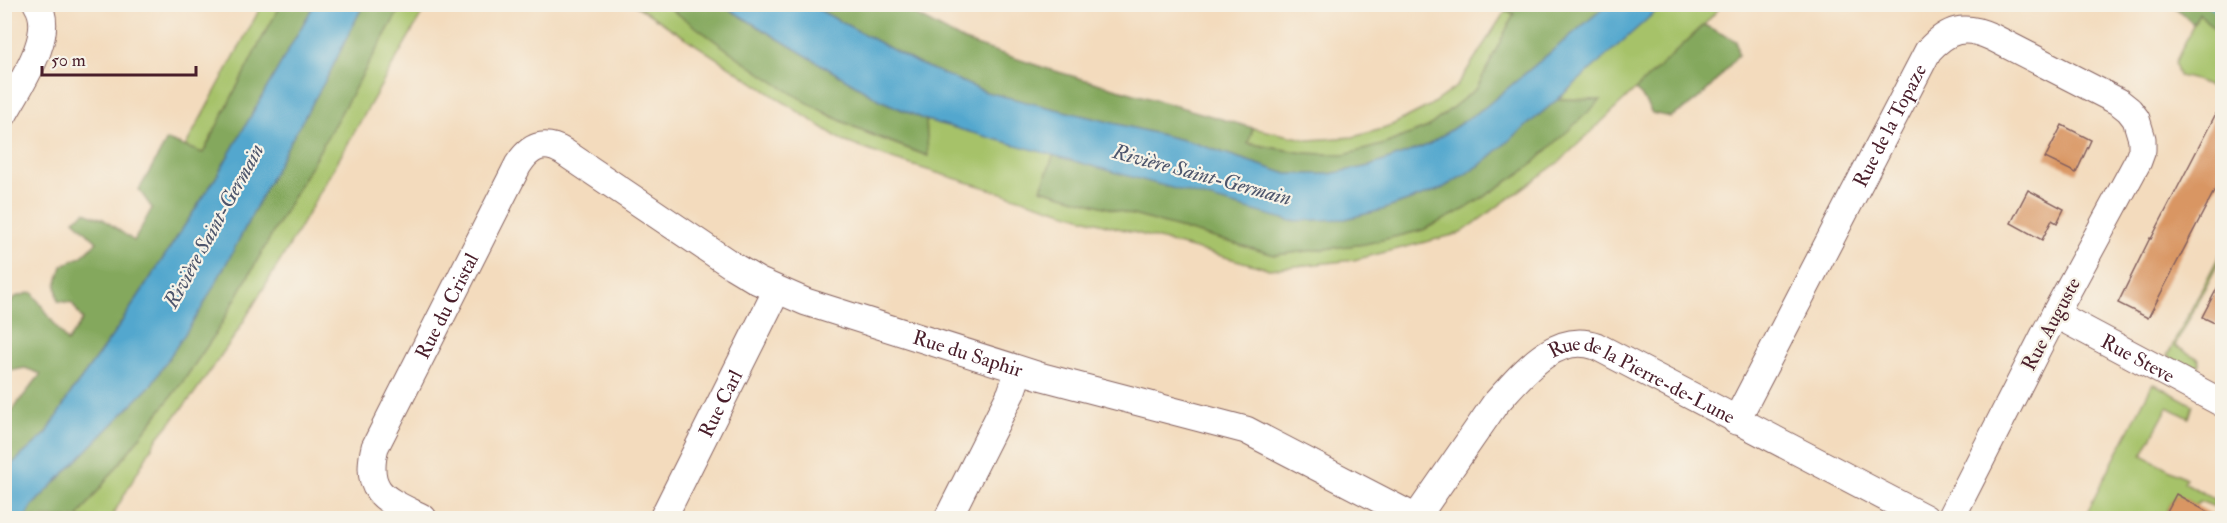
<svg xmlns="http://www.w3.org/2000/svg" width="2227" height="523" font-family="'IM FELL Double Pica',serif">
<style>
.green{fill:#a6c269;stroke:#78704a;stroke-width:1.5}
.forest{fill:#84a85d;stroke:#676444;stroke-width:1.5}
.water{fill:#52a7ce;stroke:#4e637c;stroke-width:1.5}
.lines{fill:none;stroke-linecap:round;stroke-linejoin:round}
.stream{stroke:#52a7ce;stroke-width:6}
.building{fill:#d99664}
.minor-casing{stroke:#85615e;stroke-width:29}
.minor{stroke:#fff;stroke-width:27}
.labels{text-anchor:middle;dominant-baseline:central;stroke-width:4.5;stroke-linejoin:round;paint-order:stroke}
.street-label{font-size:20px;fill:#4a1f2b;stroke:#f7f3e8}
.water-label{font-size:21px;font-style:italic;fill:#4d556c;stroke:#f7f3e8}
</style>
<rect width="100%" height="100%" fill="#f7f3e8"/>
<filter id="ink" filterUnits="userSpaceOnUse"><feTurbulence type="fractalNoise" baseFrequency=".0167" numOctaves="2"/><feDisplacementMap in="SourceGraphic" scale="12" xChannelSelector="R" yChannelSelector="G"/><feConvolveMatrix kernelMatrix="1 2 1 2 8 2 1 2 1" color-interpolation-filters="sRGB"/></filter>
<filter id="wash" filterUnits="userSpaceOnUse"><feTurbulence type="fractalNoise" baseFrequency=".008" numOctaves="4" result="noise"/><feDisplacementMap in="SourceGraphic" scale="24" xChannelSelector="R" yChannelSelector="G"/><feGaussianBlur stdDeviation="1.35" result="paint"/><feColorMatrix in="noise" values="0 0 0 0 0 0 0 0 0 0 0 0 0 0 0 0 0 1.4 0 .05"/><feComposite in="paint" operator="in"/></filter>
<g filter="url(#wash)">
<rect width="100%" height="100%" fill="#f3dbbd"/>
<!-- green -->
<path class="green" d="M 262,5 L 281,5 L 260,42 L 203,154 L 185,147 Z
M 402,5 L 427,5 L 291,243 L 234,337 L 193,395 L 156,440 L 111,518 L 77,518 L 184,380 L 216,333 Z
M 635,5 L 665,5 L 783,87 L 829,115 L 866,133 L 927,156 L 926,120 L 1054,154 L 1041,189 L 1275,255 L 1365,244 L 1423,230 L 1465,209 L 1528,168 L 1600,100 L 1558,99 L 1658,9 L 1689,11 L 1696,5 L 1722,5 L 1704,25 L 1559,162 L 1461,233 L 1354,260 L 1269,269 L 1103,224 L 895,160 L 843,141 Z
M 1506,10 L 1514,14 L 1477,88 L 1428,127 L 1382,145 L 1344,155 L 1304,153 L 1248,143 L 1253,128 L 1309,140 L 1353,137 L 1386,128 L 1429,106 L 1457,86 Z
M 2199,13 L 2222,38 L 2222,94 L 2199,81 L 2179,76 L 2175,63 Z
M 2222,250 L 2222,256 L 2175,346 L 2199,359 L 2200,363 L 2196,372 L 2167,356 Z
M 2153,383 L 2193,405 L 2189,418 L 2168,407 L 2142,455 L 2186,478 L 2184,482 L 2222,504 L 2220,509 L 2200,501 L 2195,505 L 2176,495 L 2163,518 L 2084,518 Z"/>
<!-- forest -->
<path class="forest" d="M 281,5 L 314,5 L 215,179 L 115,332 L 70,394 L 47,433 L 5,470 L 5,419 L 41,374 L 25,368 L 5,372 L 5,310 L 15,297 L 32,292 L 67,342 L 83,320 L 72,303 L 58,301 L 56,285 L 62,266 L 82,256 L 97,242 L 74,220 L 85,212 L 103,219 L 134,241 L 152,208 L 139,190 L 167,140 L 203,153 L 260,42 Z
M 363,5 L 402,5 L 216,333 L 184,380 L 77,518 L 25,518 L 32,506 L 151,385 L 199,311 L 231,255 L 285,151 L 329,74 Z
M 665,5 L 722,5 L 882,101 L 926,120 L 928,156 C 895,143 861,132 830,115 C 772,85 719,43 665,5 Z
M 810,5 L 897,5 L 964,41 L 1048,69 L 1253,128 L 1248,144 L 1304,153 L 1344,155 L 1382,145 L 1428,127 L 1477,88 L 1514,14 L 1506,10 L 1509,5 L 1607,5 L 1484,108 L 1428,145 L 1370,166 L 1329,174 L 1287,174 L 1191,142 L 986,92 L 917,63 Z
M 2173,5 L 2222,5 L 2222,38 L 2199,13 L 2193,24 Z
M 1704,25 L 1736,41 L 1738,55 C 1718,80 1699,103 1670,117 L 1652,113 L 1641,95 L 1635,90 Z
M 1558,99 L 1601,100 L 1528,168 L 1465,209 L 1423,230 L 1365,244 L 1275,255 L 1041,189 L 1054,154 L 1131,175 L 1345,219 L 1382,210 L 1441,189 L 1479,166 Z"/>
<!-- water -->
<path class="water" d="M 314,5 L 363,5 L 329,74 L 285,151 L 231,255 L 200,311 L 151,385 L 32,506 L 25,518 L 5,518 L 5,470 L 47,433 L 70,394 L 115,332 L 215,179 Z
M 722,5 L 810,5 L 917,63 L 986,92 L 1191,142 L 1287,174 L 1329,174 L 1370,166 L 1428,145 L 1484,108 L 1607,5 L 1663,5 L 1558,99 L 1479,166 L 1441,189 L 1382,210 L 1345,219 L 1291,221 L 926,120 L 882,101 Z"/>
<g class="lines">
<!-- stream -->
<path class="stream" d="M 2211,4 L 2222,11"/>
</g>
<g id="blocks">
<!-- building -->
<path class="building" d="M 2223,100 L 2223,174 L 2148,318 L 2118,303 L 2150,238 L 2151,239 Z
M 2062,125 L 2091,140 L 2076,173 L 2045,158 Z
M 2028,190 L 2064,209 L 2057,223 L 2052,220 L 2042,240 L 2011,223 Z
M 2223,277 L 2223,327 L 2202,317 Z
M 2176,494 L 2220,519 L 2163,519 Z"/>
</g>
</g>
<g filter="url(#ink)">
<use href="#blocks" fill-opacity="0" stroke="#85615e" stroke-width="1.5"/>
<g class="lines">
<!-- minor casing -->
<g class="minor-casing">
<g id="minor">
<path d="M 4,114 C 19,86 57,34 37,4"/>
<path id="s1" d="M 2055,314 L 2222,403"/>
<path id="s2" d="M 1736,421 L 1928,51 C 1948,29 1964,24 1992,37 L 2119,102 L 2129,110 L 2136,119 L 2142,139 L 2142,150 L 2138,161 L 2055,314 L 1951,518"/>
<path id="s3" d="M 423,518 C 387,500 363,494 375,447 L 518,165 C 530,146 544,140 564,152 L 733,266 L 758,281 L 806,302 L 1043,377 L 1246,430 L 1416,518"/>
<path id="s4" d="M 663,518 L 777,290"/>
<path d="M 948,518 L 1011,393 L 1019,370"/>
<path id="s5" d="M 1416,518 L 1495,404 C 1520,377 1554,331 1596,346 L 1925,518"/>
</g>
</g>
<!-- minor -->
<use href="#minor" class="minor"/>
</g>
</g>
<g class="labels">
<!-- street labels -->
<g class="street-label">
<text stroke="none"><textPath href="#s2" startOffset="333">Rue de la Topaze</textPath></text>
<text stroke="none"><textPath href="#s3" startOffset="256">Rue du Cristal</textPath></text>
<text transform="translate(2051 324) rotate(-62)">Rue Auguste</text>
<text stroke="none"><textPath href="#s3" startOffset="924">Rue du Saphir</textPath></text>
<text stroke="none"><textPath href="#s1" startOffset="94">Rue Steve</textPath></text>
<text stroke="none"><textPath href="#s5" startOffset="316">Rue de la Pierre-de-Lune</textPath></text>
<text stroke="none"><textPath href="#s4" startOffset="128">Rue Carl</textPath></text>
</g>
<!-- water labels -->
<g class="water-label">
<text transform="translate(1202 175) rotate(15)">Rivière Saint-Germain</text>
<text transform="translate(214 226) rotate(-61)">Rivière Saint-Germain</text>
</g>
</g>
<!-- margin -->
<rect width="2227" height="523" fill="none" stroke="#f7f3e8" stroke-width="24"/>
<!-- scale -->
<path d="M42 66v9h154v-9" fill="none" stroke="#4a1f2b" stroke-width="3"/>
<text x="51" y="66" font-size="18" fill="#4a1f2b" stroke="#f7f3e8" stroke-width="4.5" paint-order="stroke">50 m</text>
</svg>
